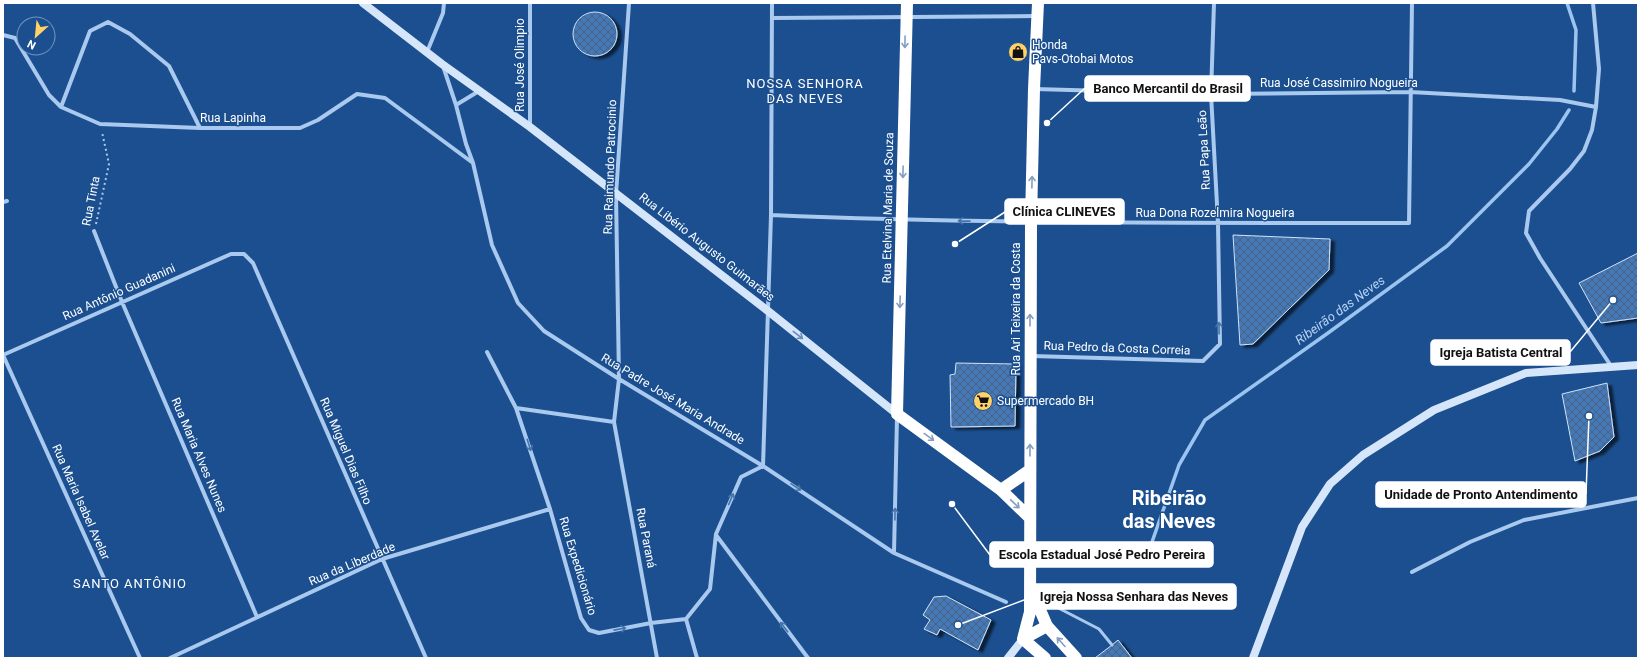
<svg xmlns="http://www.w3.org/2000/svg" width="1641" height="661" font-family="Roboto,sans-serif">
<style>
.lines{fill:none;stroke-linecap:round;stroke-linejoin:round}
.stream{stroke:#9cc4f0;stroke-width:3.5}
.building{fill:url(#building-cross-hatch);stroke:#cfe3fa;filter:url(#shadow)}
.path{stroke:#a9c9ee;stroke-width:2;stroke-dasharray:2 3;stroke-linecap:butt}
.lane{stroke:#a9c9ee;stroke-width:3}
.street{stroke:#a9c9ee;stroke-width:4}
.secondary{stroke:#d6e6fa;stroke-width:8}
.highway{stroke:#fff;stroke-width:12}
.oneway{stroke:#829ec1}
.oneway2{stroke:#4674ac}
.oneway3{stroke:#668bba}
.labels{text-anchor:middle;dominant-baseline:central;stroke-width:3;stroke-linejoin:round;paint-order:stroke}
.poi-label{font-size:12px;fill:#fff;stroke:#1b4f8f;text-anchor:start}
.street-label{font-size:12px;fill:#fff;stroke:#1b4f8f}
.neighbourhood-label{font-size:13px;letter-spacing:1px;fill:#fff;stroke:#1b4f8f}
.water-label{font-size:13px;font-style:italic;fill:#b5d3f5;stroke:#1b4f8f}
.town-label{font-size:20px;font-weight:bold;fill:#fff;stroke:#1b4f8f}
.leader{fill:none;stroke:#fff;stroke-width:1.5}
.callout-dot{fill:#fff;stroke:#1b4f8f;stroke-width:1.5}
.callout{fill:#fff;stroke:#fff;stroke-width:1.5}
.callout-label{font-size:13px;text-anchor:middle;font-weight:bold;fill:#111}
</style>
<defs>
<pattern id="building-cross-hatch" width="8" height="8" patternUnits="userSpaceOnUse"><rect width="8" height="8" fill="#4478b7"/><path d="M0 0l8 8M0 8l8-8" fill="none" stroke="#486282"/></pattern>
<filter id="shadow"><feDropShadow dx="4.5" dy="2.5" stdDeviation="1" flood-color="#0009"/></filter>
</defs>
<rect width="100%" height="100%" fill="#1b4f8f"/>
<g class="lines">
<!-- stream -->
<path class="stream" d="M 1567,3 L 1576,30 L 1574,91
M 1152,542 L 1179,465 L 1205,420 L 1328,333 L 1447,246 L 1529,164 L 1557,129 L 1569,110"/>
</g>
<!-- building -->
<path class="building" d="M573 34a22 22 0 1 1 44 0a22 22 0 1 1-44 0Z
M 1233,235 L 1330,239 L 1329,270 L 1253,344 L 1240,345 Z
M 1638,253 L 1638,318 L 1601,323 L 1579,283 Z
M 956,363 L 1016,364 L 1015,426 L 951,427 L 950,375 L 955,374 Z
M 1607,383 L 1614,437 L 1600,451 L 1575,461 L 1562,394 Z
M 946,596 L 991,620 L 978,650 L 940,629 L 937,635 L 924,629 L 930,620 L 923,615 L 934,597 Z
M 1118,640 L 1132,658 L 1095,658 L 1112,645 Z"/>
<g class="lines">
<!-- path -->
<path class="path" d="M 96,224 L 109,164 L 102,132"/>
<!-- lane -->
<path class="lane" d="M 1039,598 L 1099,629 L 1112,645"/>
<!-- street -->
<path class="street" d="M 629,3 L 616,194 L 619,379 L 614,422 L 657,658
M 1593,3 L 1599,69 L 1596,107 L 1592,130 L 1584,151 L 1570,169 L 1529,211 L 1526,233 L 1540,258 L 1611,366
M 772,18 L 1037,16
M 3,35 L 15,38 L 49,95 L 61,107 L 100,124 L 200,128 L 300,128 L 318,120 L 357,94 L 385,98 L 473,163
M 427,52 L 443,13 L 444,3
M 443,66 L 456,105 L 466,144 L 473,163 L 492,245 L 518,303 L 544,331 L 619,379 L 763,466 L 894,553 L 1006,602
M 1035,89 L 1211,94 L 1410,92 L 1560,100 L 1596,107
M 456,105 L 479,91
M 61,107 L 90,31 L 108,22 L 130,34 L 169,66 L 200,128
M 530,127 L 530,3
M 3,202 L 7,201
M 771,215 C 983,224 1196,223 1409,223 L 1412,3
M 94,231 L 122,302 L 257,617
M 487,352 L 516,408 L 550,509 L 581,618 L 589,630 L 599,633 L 651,623 L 686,619 L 710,589 L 716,534 L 741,477 L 763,466
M 3,355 L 231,254 L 244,254 L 253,263 L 426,658
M 3,355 L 140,658
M 1032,356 L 1203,361 L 1220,344 L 1218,223 L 1211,94 L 1214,3
M 516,408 L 614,422
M 763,466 L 771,215 L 772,3
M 716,535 L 808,658
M 894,553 L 897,417
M 1412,572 L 1470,542 L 1524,520 L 1638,498
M 686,619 L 697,658
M 170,658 L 382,559 L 550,509"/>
<!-- secondary -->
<path class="secondary" d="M 363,3 L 442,64 L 530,127 L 768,311 L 897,414
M 1008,658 L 1023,639
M 1253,658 L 1302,527 L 1330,484 L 1363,455 L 1434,410 L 1526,373 L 1638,365"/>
<!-- highway -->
<path class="highway" d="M 907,3 L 897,414 L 1001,490 L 1029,517
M 1001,490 L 1030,470
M 1032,591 L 1047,626 L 1076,658
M 1023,639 L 1030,612 L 1031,221 L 1034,89 L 1038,3
M 1023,639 L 1045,658
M 1023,639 L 1047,626"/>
</g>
<!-- one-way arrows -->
<defs><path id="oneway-shaft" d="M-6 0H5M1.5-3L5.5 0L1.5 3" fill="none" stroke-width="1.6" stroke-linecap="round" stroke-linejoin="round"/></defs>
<g class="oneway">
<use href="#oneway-shaft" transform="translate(905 42) rotate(91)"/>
<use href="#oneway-shaft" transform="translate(903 172) rotate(91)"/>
<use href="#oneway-shaft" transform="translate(1032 182) rotate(-89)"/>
<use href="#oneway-shaft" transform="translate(900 302) rotate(92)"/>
<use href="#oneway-shaft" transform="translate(1030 320) rotate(-90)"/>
<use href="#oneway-shaft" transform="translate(929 437) rotate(36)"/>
<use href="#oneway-shaft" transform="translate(1030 450) rotate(-90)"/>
<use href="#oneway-shaft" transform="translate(1015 504) rotate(44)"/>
<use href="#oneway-shaft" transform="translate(1061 642) rotate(-132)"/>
</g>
<g class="oneway2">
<use href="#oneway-shaft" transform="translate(964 221) rotate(-179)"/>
<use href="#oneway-shaft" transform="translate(1219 328) rotate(-91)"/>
<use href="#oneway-shaft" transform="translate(529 445) rotate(72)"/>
<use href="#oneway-shaft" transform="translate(796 487) rotate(34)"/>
<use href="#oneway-shaft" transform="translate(731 499) rotate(-67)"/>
<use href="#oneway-shaft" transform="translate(895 514) rotate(-89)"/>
<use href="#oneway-shaft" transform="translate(784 627) rotate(-127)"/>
<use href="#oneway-shaft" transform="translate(620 629) rotate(-11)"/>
</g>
<use class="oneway3" href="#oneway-shaft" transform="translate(798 335) rotate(38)"/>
<!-- icons -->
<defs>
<g id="shop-disc" transform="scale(1)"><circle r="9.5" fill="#ffd166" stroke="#1b4f8f"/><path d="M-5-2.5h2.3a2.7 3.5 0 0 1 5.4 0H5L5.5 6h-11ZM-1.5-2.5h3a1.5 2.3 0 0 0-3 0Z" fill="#111"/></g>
<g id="supermarket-disc" transform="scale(1)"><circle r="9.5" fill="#ffd166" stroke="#1b4f8f"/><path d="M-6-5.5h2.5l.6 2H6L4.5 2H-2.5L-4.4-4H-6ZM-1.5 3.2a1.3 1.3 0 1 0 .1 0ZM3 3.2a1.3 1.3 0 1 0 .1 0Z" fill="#111"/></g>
</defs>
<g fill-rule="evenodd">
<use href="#shop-disc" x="1018" y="52"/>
<use href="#supermarket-disc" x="983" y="401"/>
</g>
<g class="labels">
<!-- poi labels -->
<g class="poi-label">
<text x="1032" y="45">Honda<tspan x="1032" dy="14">Pavs-Otobai Motos</tspan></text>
<text x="997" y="401">Supermercado BH</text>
</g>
<!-- street labels -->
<g class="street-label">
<text transform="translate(520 65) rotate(-90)">Rua José Olimpio</text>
<text x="1339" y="83">Rua José Cassimiro Nogueira</text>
<text x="233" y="118">Rua Lapinha</text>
<text transform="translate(1204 150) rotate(-93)">Rua Papa Leão</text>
<text transform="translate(610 167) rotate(-88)">Rua Raimundo Patrocinio</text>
<text transform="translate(91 201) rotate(-79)">Rua Tinta</text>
<text transform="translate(888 208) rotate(-89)">Rua Etelvina Maria de Souza</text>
<text x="1215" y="213">Rua Dona Rozelmira Nogueira</text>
<text transform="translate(707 247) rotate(38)">Rua Libério Augusto Guimarães</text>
<text transform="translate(119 292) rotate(-24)">Rua Antônio Guadanini</text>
<text transform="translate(1016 309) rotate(-90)">Rua Ari Teixeira da Costa</text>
<text transform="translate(1117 348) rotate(2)">Rua Pedro da Costa Correia</text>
<text transform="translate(673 399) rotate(31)">Rua Padre José Maria Andrade</text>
<text transform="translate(346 451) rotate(67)">Rua Miguel Dias Filho</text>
<text transform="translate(199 455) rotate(67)">Rua Maria Alves Nunes</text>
<text transform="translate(81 502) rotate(66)">Rua Maria Isabel Avelar</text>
<text transform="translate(646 538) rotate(79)">Rua Paraná</text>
<text transform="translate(352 564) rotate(-23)">Rua da Liberdade</text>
<text transform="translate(578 566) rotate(73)">Rua Expedicionário</text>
</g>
<!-- neighbourhood labels -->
<g class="neighbourhood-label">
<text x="805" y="83">NOSSA SENHORA<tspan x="805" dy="15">DAS NEVES</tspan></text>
<text x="130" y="583">SANTO ANTÔNIO</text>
</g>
<!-- water labels -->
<g class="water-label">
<text transform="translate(1340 310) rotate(-36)">Ribeirão das Neves</text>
</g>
<!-- town labels -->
<g class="town-label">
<text x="1169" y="498">Ribeirão<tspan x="1169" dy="23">das Neves</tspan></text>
</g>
</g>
<!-- callouts -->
<path class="leader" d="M1047 123L1085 88M955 244L1005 212M1613 300L1570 352M1589 416L1586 494M952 504L990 555M958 625L1032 597"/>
<g class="callout-dot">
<circle cx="1047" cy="123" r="4"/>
<circle cx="955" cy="244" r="4"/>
<circle cx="1613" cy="300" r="4"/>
<circle cx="1589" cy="416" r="4"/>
<circle cx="952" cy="504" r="4"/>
<circle cx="958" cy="625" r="4"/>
</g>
<g class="callout">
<rect x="1085" y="76" width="165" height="25" rx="4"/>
<rect x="1005" y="199" width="119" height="25" rx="4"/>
<rect x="1431" y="340" width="139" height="25" rx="4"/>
<rect x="1376" y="482" width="210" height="25" rx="4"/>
<rect x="990" y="542" width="223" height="25" rx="4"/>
<rect x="1032" y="584" width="204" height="25" rx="4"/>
</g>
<g class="callout-label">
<text x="1168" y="93">Banco Mercantil do Brasil</text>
<text x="1064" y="216">Clínica CLINEVES</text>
<text x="1501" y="357">Igreja Batista Central</text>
<text x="1481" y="499">Unidade de Pronto Antendimento</text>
<text x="1102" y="559">Escola Estadual José Pedro Pereira</text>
<text x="1134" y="601">Igreja Nossa Senhara das Neves</text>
</g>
<!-- border -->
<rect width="1641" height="661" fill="none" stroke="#ffffff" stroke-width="8"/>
<!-- north arrow -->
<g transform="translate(36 36) rotate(207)"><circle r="19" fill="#1b4f8f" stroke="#7695bc"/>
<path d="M0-3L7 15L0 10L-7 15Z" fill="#ffd166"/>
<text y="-6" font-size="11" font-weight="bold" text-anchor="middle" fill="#ffffff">N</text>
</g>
</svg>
